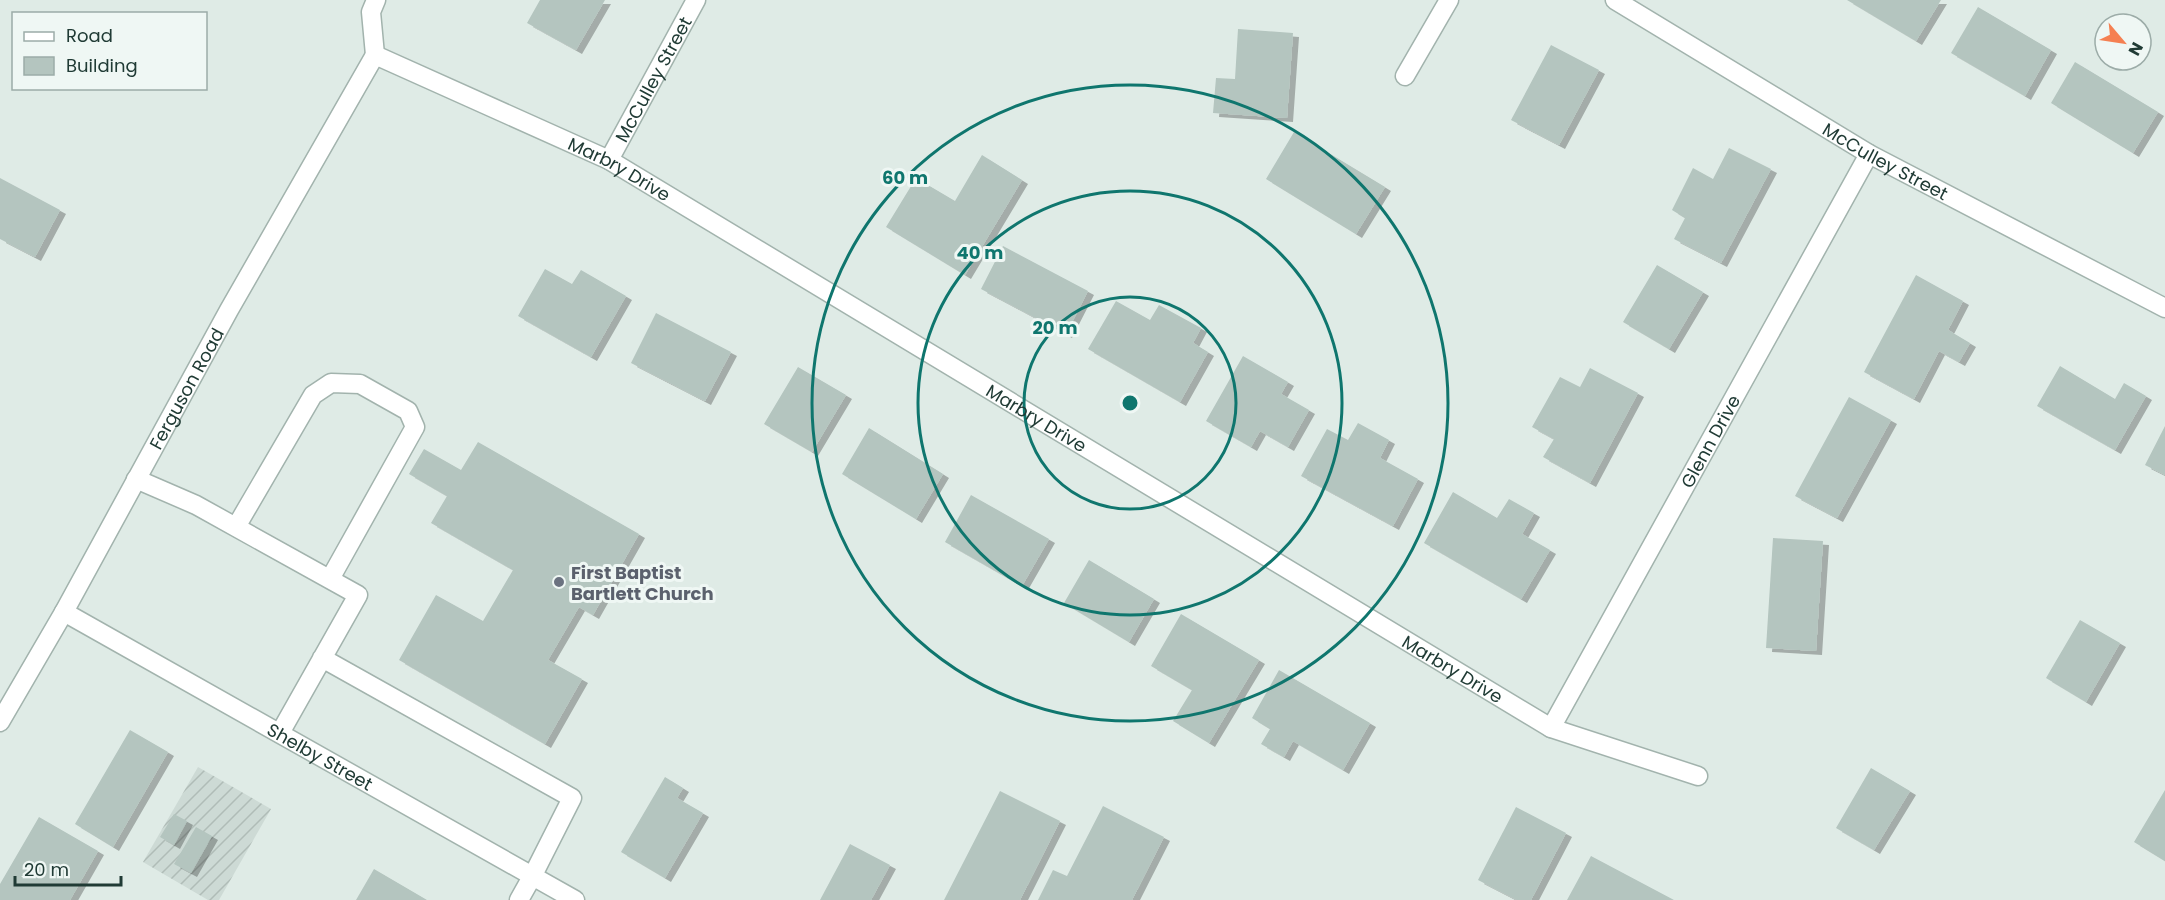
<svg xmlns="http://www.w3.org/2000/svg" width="2165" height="900" font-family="Poppins,sans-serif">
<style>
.industrial{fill:url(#industrial-furrows)}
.building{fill:#b4c5bf;filter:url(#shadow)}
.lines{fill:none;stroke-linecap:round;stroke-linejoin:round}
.service-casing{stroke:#a2b3ad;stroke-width:21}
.minor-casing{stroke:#a2b3ad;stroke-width:21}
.service{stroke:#fff;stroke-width:18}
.minor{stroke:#fff;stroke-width:18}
.ring{fill:none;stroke:#0f766e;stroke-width:3}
.worship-dot{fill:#6b7280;stroke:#eff7f4;stroke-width:2}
.labels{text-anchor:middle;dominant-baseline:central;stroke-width:6;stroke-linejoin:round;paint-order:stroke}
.street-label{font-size:18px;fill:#203b35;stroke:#eff7f4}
.worship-label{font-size:18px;font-weight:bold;fill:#5b616d;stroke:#eff7f4;text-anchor:start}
.centre{fill:#0f766e;stroke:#eff7f4;stroke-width:3}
.ring-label{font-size:18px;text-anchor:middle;font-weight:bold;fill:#0f766e;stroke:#eff7f4;stroke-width:6;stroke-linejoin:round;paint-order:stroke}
</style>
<defs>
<pattern id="industrial-furrows" width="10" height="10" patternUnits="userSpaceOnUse" patternTransform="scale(1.5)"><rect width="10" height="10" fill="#cddad5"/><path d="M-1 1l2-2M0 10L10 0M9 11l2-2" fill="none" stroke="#b0bcb7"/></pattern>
<filter id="shadow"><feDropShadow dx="6" dy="4" stdDeviation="0" flood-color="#0004"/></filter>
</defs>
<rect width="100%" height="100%" fill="#dfebe6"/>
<!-- industrial -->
<path class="industrial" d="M 198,767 L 271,809 L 219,900 L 208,900 L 143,862 Z"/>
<!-- building -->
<path class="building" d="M 540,0 L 605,0 L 576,50 L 527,23 Z
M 1847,0 L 1941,0 L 1916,41 Z
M 1978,7 L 2051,50 L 2025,96 L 1951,53 Z
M 1238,29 L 1293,33 L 1287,118 L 1213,113 L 1216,78 L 1235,79 Z
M 1551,45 L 1599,70 L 1559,145 L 1511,120 Z
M 2075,62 L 2158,112 L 2133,153 L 2051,103 Z
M 1294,132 L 1385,187 L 1356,234 L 1266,179 Z
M 1729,148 L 1771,169 L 1721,263 L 1674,239 L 1685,218 L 1672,210 L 1693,168 L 1713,179 Z
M 982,155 L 1022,180 L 965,275 L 886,227 L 916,178 L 955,201 Z
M 0,178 L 60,210 L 35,257 L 0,239 Z
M 1003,246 L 1088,291 L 1066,334 L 981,289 Z
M 1657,265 L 1703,292 L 1669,349 L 1623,322 Z
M 545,269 L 572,284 L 581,270 L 626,296 L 591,357 L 518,316 Z
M 1916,275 L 1963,301 L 1948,330 L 1970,343 L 1959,362 L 1939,351 L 1914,399 L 1864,372 Z
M 1116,301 L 1150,320 L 1159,305 L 1201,328 L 1193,343 L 1208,352 L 1180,402 L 1088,349 Z
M 656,313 L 731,352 L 705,401 L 631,363 Z
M 1243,356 L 1288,382 L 1281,394 L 1309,410 L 1288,447 L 1260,431 L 1251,447 L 1206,421 Z
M 2060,366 L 2115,399 L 2124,383 L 2146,396 L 2115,450 L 2037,406 Z
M 798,367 L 846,395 L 812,452 L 764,424 Z
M 1590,368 L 1638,393 L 1590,483 L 1543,457 L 1554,439 L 1532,427 L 1560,377 L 1580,387 Z
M 1849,397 L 1891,420 L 1837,518 L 1795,496 Z
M 1358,423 L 1389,440 L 1380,458 L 1418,479 L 1393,526 L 1301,476 L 1327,429 L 1348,440 Z
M 2165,426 L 2165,475 L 2145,465 Z
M 869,428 L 943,474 L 916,519 L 842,474 Z
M 478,442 L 639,534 L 593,615 L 579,607 L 548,660 L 582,679 L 545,744 L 399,660 L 436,595 L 483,621 L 513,570 L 431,523 L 447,496 L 409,474 L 424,449 L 461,470 Z
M 1453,492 L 1497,518 L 1509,499 L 1534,513 L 1522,534 L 1550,550 L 1521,599 L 1424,543 Z
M 971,495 L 1049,539 L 1022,586 L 945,542 Z
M 1773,538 L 1823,541 L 1816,651 L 1766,648 Z
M 1089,560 L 1154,599 L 1129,642 L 1064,603 Z
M 1181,614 L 1259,660 L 1209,743 L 1173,721 L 1192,690 L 1151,666 Z
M 2080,620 L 2120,643 L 2086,702 L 2046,678 Z
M 1279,670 L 1370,723 L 1343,770 L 1293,741 L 1284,757 L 1261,744 L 1270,729 L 1252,718 Z
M 130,730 L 168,752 L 113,847 L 75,824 Z
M 1871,768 L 1910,791 L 1874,850 L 1836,828 Z
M 665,777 L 683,788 L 677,798 L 703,813 L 665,878 L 621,852 Z
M 2165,790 L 2165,861 L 2134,842 Z
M 1000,791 L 1060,821 L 1020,900 L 944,900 Z
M 1103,806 L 1164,837 L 1132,900 L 1038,900 L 1053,870 L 1067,876 Z
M 1516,807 L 1566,833 L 1531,900 L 1517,900 L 1478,880 Z
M 174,814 L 187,821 L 174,845 L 160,837 Z
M 39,817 L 98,851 L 70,900 L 0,900 L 0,884 Z
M 196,827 L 212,836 L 191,873 L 174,864 Z
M 850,844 L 890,865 L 871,900 L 820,900 Z
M 1591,856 L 1674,900 L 1567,900 Z
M 374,869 L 427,900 L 356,900 Z"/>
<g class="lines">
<!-- service casing -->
<g class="service-casing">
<path id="service" d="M 375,55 L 371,12 L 376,0
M 136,479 L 196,505 L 358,595 L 280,733
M 236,527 L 313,395 L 331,383 L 360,384 L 408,411 L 415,427 L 330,579
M 322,658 L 572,798 L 533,875"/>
</g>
<!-- minor casing -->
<g class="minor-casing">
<g id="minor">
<path id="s1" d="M 1615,0 L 1869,154 L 2165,308"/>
<path d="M 1405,76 L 1449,0"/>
<path id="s2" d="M 609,160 L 696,0"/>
<path id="s3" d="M 64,612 L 575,900"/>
<path id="s4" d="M 0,722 L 64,612 L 229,310 L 375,55 L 609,160 L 1551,728 L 1698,776"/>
<path id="s5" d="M 1551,728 L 1869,154"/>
<path d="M 519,900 L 533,875"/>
</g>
</g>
<!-- service -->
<use href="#service" class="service"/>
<!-- minor -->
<use href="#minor" class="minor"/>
</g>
<!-- distance rings -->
<g class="ring">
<circle cx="1130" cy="403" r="106"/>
<circle cx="1130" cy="403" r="212"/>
<circle cx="1130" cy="403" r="318"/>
</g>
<!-- markers -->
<circle class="worship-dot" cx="559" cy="582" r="6"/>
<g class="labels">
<!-- street labels -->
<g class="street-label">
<text stroke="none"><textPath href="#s2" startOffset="92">McCulley Street</textPath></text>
<text stroke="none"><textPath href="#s1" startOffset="315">McCulley Street</textPath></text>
<text stroke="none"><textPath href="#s4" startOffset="1035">Marbry Drive</textPath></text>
<text stroke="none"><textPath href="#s4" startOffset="382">Ferguson Road</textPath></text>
<text stroke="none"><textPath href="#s4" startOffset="1521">Marbry Drive</textPath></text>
<text stroke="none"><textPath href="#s5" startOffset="328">Glenn Drive</textPath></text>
<text stroke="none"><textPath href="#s4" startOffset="2007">Marbry Drive</textPath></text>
<text stroke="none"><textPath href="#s3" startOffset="294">Shelby Street</textPath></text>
</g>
<!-- worship labels -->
<g class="worship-label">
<text x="571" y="572">First Baptist<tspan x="571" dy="21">Bartlett Church</tspan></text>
</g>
</g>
<circle cx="1130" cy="403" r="9" class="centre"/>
<g class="ring-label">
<text x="905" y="184">60 m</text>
<text x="980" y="259">40 m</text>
<text x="1055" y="334">20 m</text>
</g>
<!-- legend -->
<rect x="12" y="12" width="195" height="78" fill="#eff7f4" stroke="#9caca8" stroke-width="1.5"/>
<rect x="24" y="32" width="30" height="9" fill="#ffffff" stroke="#9caca8" stroke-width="1.5"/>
<text x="66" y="42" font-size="18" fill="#203b35">Road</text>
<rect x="24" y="57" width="30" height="18" fill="#b4c5bf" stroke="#9caca8" stroke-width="1.5"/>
<text x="66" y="72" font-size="18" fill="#203b35">Building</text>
<!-- north arrow -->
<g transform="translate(2123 42) rotate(119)"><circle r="28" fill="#eff7f4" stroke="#9caca8" stroke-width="1.5"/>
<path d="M0-4.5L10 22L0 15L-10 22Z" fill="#f58052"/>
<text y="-9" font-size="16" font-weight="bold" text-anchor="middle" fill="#203b35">N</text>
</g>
<!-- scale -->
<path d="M15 876v9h106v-9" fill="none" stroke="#203b35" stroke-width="3"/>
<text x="24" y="876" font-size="18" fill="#203b35" stroke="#eff7f4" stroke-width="4.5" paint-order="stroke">20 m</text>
</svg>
